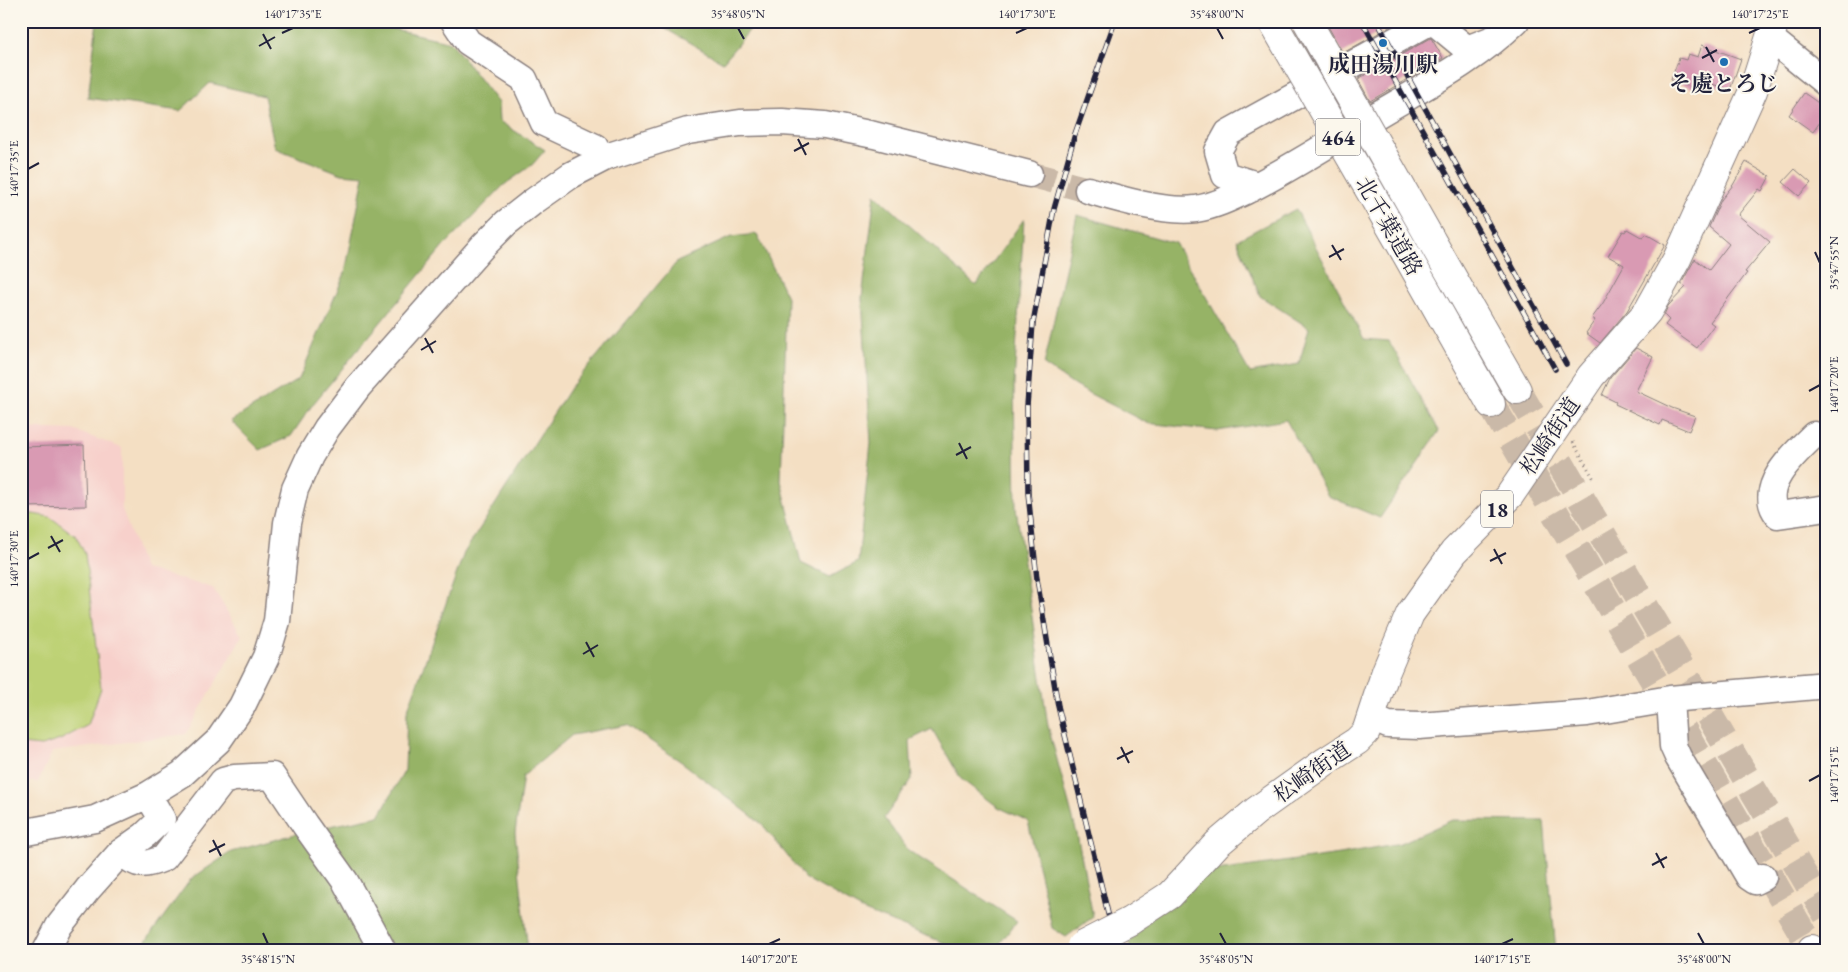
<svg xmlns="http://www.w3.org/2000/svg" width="1848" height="972" font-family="'EB Garamond','Noto Serif JP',serif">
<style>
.built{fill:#f7d0cb}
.green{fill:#bdd174;stroke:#707a58}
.forest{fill:#96b366;stroke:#5c6a50}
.building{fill:#d99ab3}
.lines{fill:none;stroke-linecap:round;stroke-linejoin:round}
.minor-tunnel{stroke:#cab9a8;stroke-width:26;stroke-dasharray:26 13;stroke-linecap:butt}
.highway-tunnel{stroke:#cab9a8;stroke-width:28;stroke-dasharray:28 14;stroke-linecap:butt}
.minor-casing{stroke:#8b807f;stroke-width:29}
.major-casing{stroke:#8b807f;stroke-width:30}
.highway-casing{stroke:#8b807f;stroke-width:30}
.path{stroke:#8b807f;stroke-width:3;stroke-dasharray:1 4;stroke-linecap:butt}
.minor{stroke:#fff;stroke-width:26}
.major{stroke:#fff;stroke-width:28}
.highway{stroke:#fff;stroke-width:28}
.rail-casing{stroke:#22223b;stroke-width:5.5}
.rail{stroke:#fbf7ec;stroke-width:4;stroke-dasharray:11;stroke-linecap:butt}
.major-bridge-casing{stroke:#8b807f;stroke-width:30;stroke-linecap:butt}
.highway-bridge-casing{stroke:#8b807f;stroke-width:30;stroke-linecap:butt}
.major-bridge{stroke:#fff;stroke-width:28}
.highway-bridge{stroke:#fff;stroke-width:28}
.ticks{fill:none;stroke:#22223b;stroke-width:2}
.poi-dot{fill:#1f6fb2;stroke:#fbf7ec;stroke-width:2}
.labels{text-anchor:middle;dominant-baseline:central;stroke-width:4;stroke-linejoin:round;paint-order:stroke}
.shield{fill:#fbf7ec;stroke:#636270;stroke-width:1}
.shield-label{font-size:21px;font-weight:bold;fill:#22223b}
.poi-label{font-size:22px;font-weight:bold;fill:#22223b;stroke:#fbf7ec}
.street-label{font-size:22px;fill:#22223b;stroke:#fbf7ec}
.neatline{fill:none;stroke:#22223b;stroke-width:2}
.ticks-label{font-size:12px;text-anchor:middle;fill:#22223b}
</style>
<rect width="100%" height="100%" fill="#fbf7ec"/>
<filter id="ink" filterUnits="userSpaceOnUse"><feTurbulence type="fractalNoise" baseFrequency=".02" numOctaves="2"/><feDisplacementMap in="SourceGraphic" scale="10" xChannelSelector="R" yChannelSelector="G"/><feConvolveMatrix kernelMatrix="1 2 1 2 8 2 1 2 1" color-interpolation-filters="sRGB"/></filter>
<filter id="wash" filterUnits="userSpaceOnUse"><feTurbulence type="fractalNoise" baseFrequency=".0096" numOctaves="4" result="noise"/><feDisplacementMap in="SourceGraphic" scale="20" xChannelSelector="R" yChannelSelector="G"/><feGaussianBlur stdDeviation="1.12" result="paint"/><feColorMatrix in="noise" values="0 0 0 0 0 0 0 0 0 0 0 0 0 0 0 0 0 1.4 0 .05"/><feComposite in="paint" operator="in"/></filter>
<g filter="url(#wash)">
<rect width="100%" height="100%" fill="#f4dfc3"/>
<!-- built -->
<path class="built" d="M 21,428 L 73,430 L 122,448 L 122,509 L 144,569 L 213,588 L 242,636 L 186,734 L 52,752 L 38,782 L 21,781 Z"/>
<!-- green -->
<path class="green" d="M 21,514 L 33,514 L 50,517 L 76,536 L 85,554 L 101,688 L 88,725 L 60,740 L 41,746 L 21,744 Z"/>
<!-- forest -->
<path class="forest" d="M 97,21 L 359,21 L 451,42 L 498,103 L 499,121 L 545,150 L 532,165 L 504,185 L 442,248 L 313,404 L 291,436 L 260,450 L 231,421 L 299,379 L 345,273 L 364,176 L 342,174 L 275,148 L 264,96 L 210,83 L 180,111 L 88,98 Z
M 652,21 L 757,21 L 723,62 Z
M 875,194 L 976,286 L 1024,219 L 1014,385 L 1016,508 L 1048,726 L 1077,834 L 1093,917 L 1066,937 L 1052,928 L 1028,821 L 998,807 L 961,779 L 932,729 L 910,740 L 912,779 L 884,818 L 909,851 L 1017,921 L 994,951 L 957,948 L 862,910 L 805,878 L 762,824 L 683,763 L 627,725 L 572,735 L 523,776 L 515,833 L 528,951 L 141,951 L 145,942 L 191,879 L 231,852 L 306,831 L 379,816 L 405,770 L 407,712 L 464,553 L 570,388 L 677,262 L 731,237 L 757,234 L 787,297 L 781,481 L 801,563 L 830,577 L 858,562 L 871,443 L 862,298 Z
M 1296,209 L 1364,339 L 1389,341 L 1439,431 L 1380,518 L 1328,496 L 1286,420 L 1217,431 L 1147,423 L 1075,386 L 1044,365 L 1077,215 L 1175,243 L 1250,373 L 1299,364 L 1309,328 L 1260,296 L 1237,240 Z
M 1452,820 L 1544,821 L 1556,951 L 1131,951 L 1129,942 L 1195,874 L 1340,854 L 1401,843 Z"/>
<g id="blocks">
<!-- building -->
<path class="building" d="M 1325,21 L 1400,21 L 1343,53 Z
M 1431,38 L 1443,58 L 1370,101 L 1358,79 Z
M 1702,45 L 1741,59 L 1730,90 L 1697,79 L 1693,88 L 1671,80 L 1679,58 L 1686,60 L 1688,54 L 1698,57 Z
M 1804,93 L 1827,109 L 1827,112 L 1813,132 L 1789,115 Z
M 1746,162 L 1770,176 L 1762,191 L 1759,189 L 1738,215 L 1770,242 L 1745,272 L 1747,273 L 1710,322 L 1714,325 L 1697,348 L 1665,325 L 1669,320 L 1664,315 L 1668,306 L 1686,287 L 1681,284 L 1695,259 L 1709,270 L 1729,244 L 1709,227 L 1721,200 L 1733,185 Z
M 1795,169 L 1811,183 L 1799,196 L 1783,182 Z
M 1627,229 L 1643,238 L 1646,234 L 1665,245 L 1627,311 L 1600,343 L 1586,333 L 1595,320 L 1592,318 L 1603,303 L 1624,265 L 1608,256 L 1623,231 L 1625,232 Z
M 1636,348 L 1653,357 L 1636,391 L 1672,408 L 1695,416 L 1689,431 L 1662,420 L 1660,425 L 1615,404 L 1616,402 L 1602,395 L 1610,378 Z
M 84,445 L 86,506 L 21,507 L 21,447 Z"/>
</g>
</g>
<g filter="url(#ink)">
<use href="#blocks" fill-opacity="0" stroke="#8b807f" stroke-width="1"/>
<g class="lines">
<!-- minor-tunnel -->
<path class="minor-tunnel" d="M 1029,174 L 1088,190"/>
<!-- highway-tunnel -->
<path class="highway-tunnel" d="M 1517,390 L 1827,915
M 1491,404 L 1812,949"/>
<!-- minor casing -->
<g class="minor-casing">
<path id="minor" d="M 454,21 L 468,42 L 524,79 L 544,123 L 595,147
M 1433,21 L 1467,49 L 1493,39
M 1770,38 L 1827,84
M 1257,185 L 1225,175 L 1218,151 L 1228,133 L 1431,21
M 1088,190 C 1118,199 1165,213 1196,209 C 1215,206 1233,197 1250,189 C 1288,170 1325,146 1362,124 C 1415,91 1471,65 1516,21
M 1814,435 C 1795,453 1756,488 1778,515 L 1827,508
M 1670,699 L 1673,746 L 1678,757 L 1749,877 L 1755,881 L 1763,877
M 1372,718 L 1388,725 L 1419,726 L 1587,713 L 1670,699 L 1827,685
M 21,833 L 95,819 L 148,795 L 182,774 L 218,741 L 242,706 L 266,657 L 277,621 L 287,523 L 295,489 L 310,456 L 327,428 L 358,387 L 483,246 L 506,223 L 534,201 L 571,175 L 606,157 L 688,131 L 740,123 L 782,122 L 825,125 L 874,135 L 1029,174
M 121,852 C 137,867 145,866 164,858 L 223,781 L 234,778 L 272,776 L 305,825 L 345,881 L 383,951
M 46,951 L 59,926 L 88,889 L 121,852 L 145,835 L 162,819 L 148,795"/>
</g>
<!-- major casing -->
<g class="major-casing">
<path id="major" d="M 1130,921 L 1170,895 L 1217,844 L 1256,811 L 1326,761 L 1357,741 L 1366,732 L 1386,671 L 1410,614 L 1454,552 L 1510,495 L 1591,376 L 1648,311 L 1677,259 L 1753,91 L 1775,21"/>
</g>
<!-- highway casing -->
<g class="highway-casing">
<path id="highway" d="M 1430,238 L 1517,390
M 1405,252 L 1491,404
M 1812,949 L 1813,951"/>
</g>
<!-- path -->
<path class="path" d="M 1573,442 L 1595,481"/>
<!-- minor -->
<use href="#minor" class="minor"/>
<!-- major -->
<use href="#major" class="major"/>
<!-- highway -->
<use href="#highway" class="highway"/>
<!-- rail casing -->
<g class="rail-casing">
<path id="rail" d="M 1115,21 L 1075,134 L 1054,209 L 1033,323 L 1027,406 L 1028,493 L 1037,579 L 1058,706 L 1117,951
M 1362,21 L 1555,369
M 1377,21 L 1566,364"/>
</g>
<!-- rail -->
<use href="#rail" class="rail"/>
<!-- major-bridge casing -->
<g class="major-bridge-casing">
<path id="major-bridge" d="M 1081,946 L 1130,921"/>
</g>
<!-- highway-bridge casing -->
<g class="highway-bridge-casing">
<path id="highway-bridge" d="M 1272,21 L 1405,252
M 1307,21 L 1430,238"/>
</g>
<!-- major-bridge -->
<use href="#major-bridge" class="major-bridge"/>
<!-- highway-bridge -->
<use href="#highway-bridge" class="highway-bridge"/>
</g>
</g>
<!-- ticks -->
<path class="ticks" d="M 738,28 L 744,39M 1217,28 L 1223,39M 282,33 L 293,28M 1016,33 L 1027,28M 1749,33 L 1760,28M 263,34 L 271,49M 259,46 L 275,37M 1706,47 L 1714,62M 1702,58 L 1717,50M 798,139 L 806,155M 794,151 L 809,143M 28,169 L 39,163M 1332,245 L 1341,260M 1815,252 L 1820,263M 1329,257 L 1344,249M 425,338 L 433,353M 421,350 L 436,341M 1809,391 L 1820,385M 959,443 L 967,459M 956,455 L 971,447M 51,536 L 60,552M 48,548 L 63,540M 1494,549 L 1502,564M 28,559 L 39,553M 1490,561 L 1506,553M 586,642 L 594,657M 583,654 L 598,645M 1121,747 L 1129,763M 1117,759 L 1133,751M 1809,781 L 1820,775M 213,840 L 221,856M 209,852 L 225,844M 1656,853 L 1664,868M 1652,865 L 1667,857M 263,933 L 268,944M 1220,933 L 1226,944M 1698,933 L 1704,944M 769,944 L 780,939M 1502,944 L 1513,939"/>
<!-- markers -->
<g class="poi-dot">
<circle cx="1383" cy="43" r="5"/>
<circle cx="1724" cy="62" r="5"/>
</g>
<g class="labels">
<!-- shield labels -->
<g class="shield">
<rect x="1315.5" y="118.5" width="45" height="37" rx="4"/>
<rect x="1481" y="490.5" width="32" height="37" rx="4"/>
</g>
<g class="shield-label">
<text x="1338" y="137">464</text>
<text x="1497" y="509">18</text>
</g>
<!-- poi labels -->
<g class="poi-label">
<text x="1383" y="64">成田湯川駅</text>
<text x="1724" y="83">そ處とろじ</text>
</g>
<!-- street labels -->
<g class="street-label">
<text transform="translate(1389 226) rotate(60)">北千葉道路</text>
<text transform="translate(1550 436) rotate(-56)">松崎街道</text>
<text transform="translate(1312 772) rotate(-35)">松崎街道</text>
</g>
</g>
<!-- margin -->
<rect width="1848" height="972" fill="none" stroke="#fbf7ec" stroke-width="55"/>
<rect x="28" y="28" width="1792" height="916" class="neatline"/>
<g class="ticks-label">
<text x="293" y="18">140°17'35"E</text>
<text x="738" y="18">35°48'05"N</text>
<text x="1027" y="18">140°17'30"E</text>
<text x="1217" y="18">35°48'00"N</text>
<text x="1760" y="18">140°17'25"E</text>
<text transform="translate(14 169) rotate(-90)" y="4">140°17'35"E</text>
<text transform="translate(1834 263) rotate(-90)" y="4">35°47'55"N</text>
<text transform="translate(1834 385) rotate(-90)" y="4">140°17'20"E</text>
<text transform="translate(14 559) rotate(-90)" y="4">140°17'30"E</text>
<text transform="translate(1834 775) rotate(-90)" y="4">140°17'15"E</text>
<text x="268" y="963">35°48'15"N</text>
<text x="769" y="963">140°17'20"E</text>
<text x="1226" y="963">35°48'05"N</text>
<text x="1502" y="963">140°17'15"E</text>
<text x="1704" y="963">35°48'00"N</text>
</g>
</svg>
